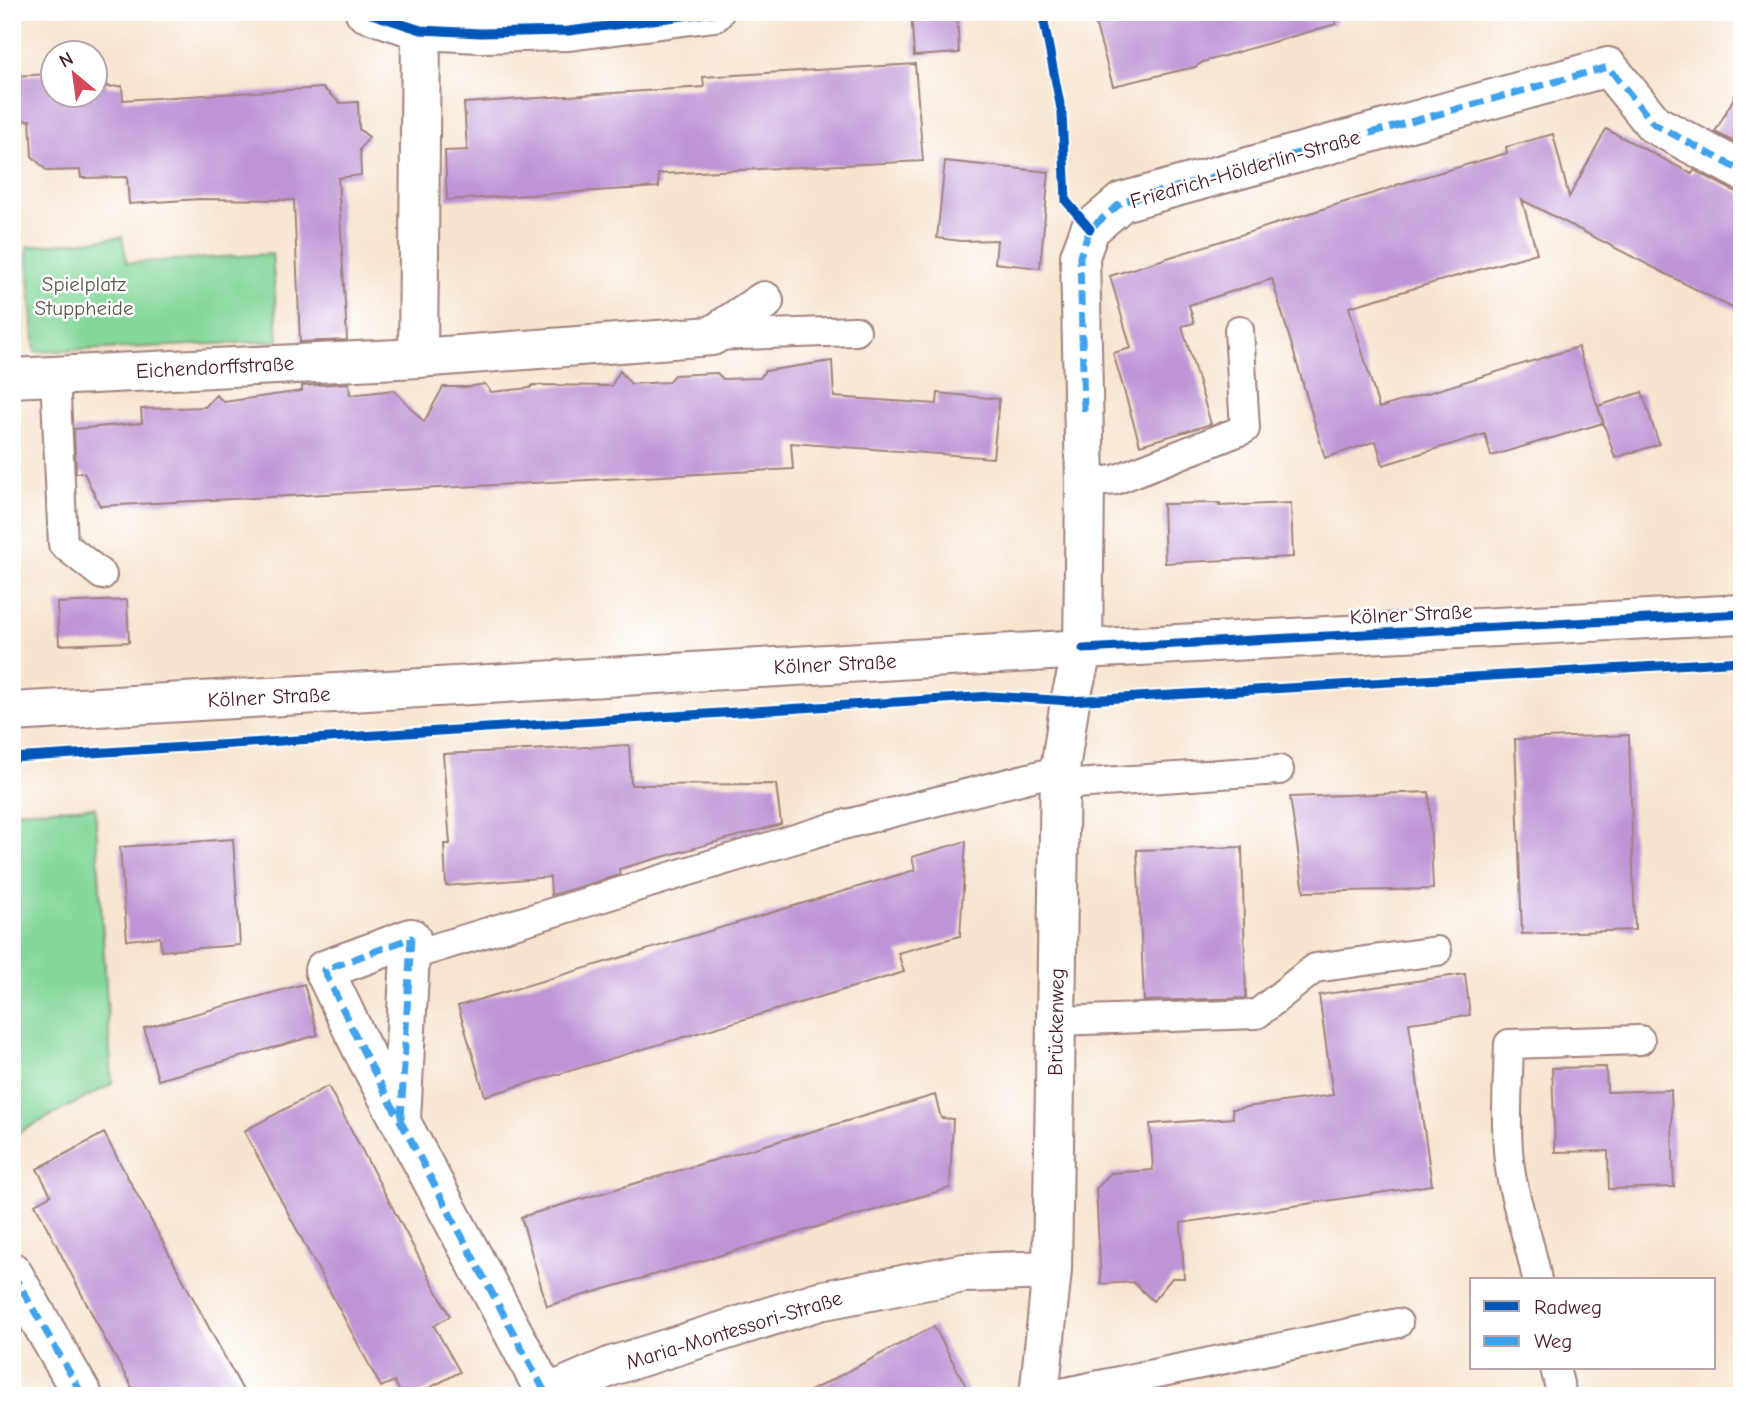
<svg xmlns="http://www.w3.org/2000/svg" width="1754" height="1408" font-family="'Comic Neue',sans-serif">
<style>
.green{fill:#83d79a;stroke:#667b62;stroke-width:2}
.building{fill:#be94d6}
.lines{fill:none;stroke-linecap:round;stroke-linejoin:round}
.lane-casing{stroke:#a0827d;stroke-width:32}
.street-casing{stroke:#a0827d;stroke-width:42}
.secondary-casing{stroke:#a0827d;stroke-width:42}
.lane{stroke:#fff;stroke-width:28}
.street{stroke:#fff;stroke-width:38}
.secondary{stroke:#fff;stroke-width:38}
.quiet{stroke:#40a2eb;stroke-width:7;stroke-dasharray:14 7;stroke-linecap:butt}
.cycleway-casing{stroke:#fff;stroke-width:13}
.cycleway{stroke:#0057b8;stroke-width:9}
.labels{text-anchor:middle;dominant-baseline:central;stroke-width:5;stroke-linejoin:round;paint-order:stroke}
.street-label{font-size:21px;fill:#4a1f2b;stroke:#fff}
.park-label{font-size:21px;fill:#5b564c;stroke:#fff}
</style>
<rect width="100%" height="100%" fill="#fff"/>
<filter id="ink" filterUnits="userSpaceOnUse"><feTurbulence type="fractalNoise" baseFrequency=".0143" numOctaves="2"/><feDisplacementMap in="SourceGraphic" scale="14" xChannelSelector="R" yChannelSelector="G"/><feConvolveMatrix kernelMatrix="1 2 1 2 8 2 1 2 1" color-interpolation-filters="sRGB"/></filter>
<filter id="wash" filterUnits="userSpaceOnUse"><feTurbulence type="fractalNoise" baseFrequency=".00686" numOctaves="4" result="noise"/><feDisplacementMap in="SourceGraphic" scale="28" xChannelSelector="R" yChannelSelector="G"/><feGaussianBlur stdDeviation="1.57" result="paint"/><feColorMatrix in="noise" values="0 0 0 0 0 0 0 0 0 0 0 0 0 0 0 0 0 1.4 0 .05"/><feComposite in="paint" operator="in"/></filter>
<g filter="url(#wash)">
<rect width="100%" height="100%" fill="#f7e4cf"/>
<!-- green -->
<path class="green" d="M 122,237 L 127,263 L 272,254 L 278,341 L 35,352 L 27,247 Z
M 95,807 L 112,1084 L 12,1136 L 12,811 Z"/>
<g id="blocks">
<!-- building -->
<path class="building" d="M 911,12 L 957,12 L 959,53 L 914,56 Z
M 1092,12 L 1335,12 L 1336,24 L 1203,62 L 1195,67 L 1113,86 Z
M 915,64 L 923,161 L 658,174 L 659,187 L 447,200 L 445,151 L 467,150 L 464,103 L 704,87 L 703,77 Z
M 106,71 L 107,87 L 122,86 L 123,100 L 323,88 L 340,103 L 358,102 L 359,129 L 369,137 L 360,149 L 361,175 L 338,178 L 347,340 L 300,342 L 294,200 L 199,199 L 129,204 L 127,177 L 81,178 L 80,170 L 47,171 L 32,156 L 30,120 L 12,121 L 12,76 L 52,74 L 52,94 L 94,94 L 94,72 Z
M 1742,83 L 1742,146 L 1715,132 Z
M 1606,129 L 1692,174 L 1694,170 L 1732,190 L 1742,193 L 1742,313 L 1522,200 L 1537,253 L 1349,307 L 1379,408 L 1578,347 L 1603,423 L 1491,456 L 1485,434 L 1383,465 L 1376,441 L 1325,458 L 1272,279 L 1189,305 L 1194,323 L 1182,326 L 1211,424 L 1140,445 L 1113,353 L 1131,348 L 1110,276 L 1396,186 L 1396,185 L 1507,153 L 1506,147 L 1553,134 L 1569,197 Z
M 945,161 L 1049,172 L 1040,268 L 995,263 L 997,240 L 961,241 L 937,238 Z
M 832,361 L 834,397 L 937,404 L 938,393 L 999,399 L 993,458 L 791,443 L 793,469 L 100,506 L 84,473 L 76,473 L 74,429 L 142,423 L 141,409 L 205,407 L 216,395 L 224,402 L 302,391 L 302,386 L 349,383 L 350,395 L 394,390 L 424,422 L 443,387 L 468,387 L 485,384 L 491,392 L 530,388 L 533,385 L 611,386 L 620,371 L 631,384 L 668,382 L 674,375 L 717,373 L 723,379 L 760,378 L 765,371 Z
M 1642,392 L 1659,444 L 1615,458 L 1598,406 Z
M 1220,503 L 1219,506 L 1291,503 L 1293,557 L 1165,563 L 1163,504 Z
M 127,600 L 129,642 L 59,645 L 57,603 Z
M 1629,735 L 1635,930 L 1522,934 L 1515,739 Z
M 629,745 L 631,785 L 776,784 L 781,824 L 619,869 L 620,875 L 551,895 L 550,877 L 446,886 L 444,844 L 450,844 L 443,754 Z
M 1429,792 L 1433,889 L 1304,892 L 1290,797 Z
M 233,839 L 240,945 L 161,951 L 160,937 L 127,940 L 120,847 Z
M 966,841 L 960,936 L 898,953 L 904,972 L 485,1096 L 458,1006 L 915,870 L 912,857 Z
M 1242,847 L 1246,998 L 1144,1001 L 1137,850 Z
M 1465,974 L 1470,1015 L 1409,1023 L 1432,1185 L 1181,1223 L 1184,1278 L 1172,1278 L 1153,1301 L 1133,1282 L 1101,1284 L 1096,1189 L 1111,1173 L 1153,1170 L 1150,1124 L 1233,1118 L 1232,1109 L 1333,1095 L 1319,995 Z
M 304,984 L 318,1035 L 158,1080 L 144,1028 Z
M 1606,1067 L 1607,1092 L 1671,1090 L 1674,1187 L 1609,1189 L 1608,1151 L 1555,1152 L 1552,1068 Z
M 328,1086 L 450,1316 L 434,1326 L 460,1372 L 414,1396 L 402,1396 L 394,1381 L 381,1387 L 244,1131 Z
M 935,1095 L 941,1118 L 953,1119 L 950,1188 L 547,1306 L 521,1217 Z
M 104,1133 L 127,1176 L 246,1396 L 137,1396 L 106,1341 L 35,1204 L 51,1195 L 37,1169 Z
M 934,1326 L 971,1396 L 801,1396 Z"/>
</g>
</g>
<g filter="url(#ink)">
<use href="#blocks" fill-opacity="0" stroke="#a0827d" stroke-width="2"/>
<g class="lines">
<!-- lane casing -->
<g class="lane-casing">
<path id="lane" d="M 712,336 L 856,331
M 55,375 L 63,544 L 102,575
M 1085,483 L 1115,480 L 1245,429 L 1239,330
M 1060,785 L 1279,770
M 409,956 L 831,828 L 1060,770
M 1056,1021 L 1257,1014 L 1315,968 L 1437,951
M 1537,1280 C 1531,1244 1517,1210 1511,1175 C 1504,1136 1508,1084 1509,1044 L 1640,1040
M 1555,1368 L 1562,1396
M 1047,1396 L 1398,1323"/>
</g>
<!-- street casing -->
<g class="street-casing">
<path id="street" d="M 365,12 L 421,30 L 480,33 L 569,31 L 714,12
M 418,358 L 712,336 L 764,301
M 12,378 L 418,358 L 421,30
M 401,1119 L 411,938 L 324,970 L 362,1049 L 546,1394
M 12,1272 L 83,1396
M 543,1396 L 612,1366 L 819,1301 L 964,1273 L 1052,1270
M 1039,1396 L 1052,1270 L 1060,770 L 1070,701 L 1083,649 L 1085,483 L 1080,256 L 1090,229 L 1122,202 L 1608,67 L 1654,124 L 1742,171"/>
</g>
<!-- secondary casing -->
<g class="secondary-casing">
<path id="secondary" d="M 12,712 L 1083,649 L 1742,614"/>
</g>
<!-- lane -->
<use href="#lane" class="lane"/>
<!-- street -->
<use href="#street" class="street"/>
<!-- secondary -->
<use href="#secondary" class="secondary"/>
<!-- quiet -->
<path class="quiet" d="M 1084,411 L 1080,256 L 1090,229 L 1122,202 L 1608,67 L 1654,124 L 1742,171
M 401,1119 L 411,938 L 324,970 L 362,1049 L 546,1394
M 12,1272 L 83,1396"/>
<!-- cycleway casing -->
<g class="cycleway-casing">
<path id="cycleway" d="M 365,12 L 421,30 L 480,33 L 569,31 L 714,12
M 1042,12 L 1062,114 L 1066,201 L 1090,229
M 1083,649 L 1742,614
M 12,758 L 991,696 L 1070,701 L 1742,661"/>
</g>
<!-- cycleway -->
<use href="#cycleway" class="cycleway"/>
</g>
</g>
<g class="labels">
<!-- street labels -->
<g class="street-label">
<text transform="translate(1245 169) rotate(-16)">Friedrich-Hölderlin-Straße</text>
<text transform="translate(215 367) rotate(-3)">Eichendorffstraße</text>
<text transform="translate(1411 614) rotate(-3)">Kölner Straße</text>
<text transform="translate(835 664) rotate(-3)">Kölner Straße</text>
<text transform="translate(269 697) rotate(-3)">Kölner Straße</text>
<text transform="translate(1056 1022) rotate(-89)">Brückenweg</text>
<text transform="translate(734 1330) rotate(-17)">Maria-Montessori-Straße</text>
</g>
<!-- park labels -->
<g class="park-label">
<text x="84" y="284">Spielplatz<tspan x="84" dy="24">Stuppheide</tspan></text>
</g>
</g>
<!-- margin -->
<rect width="1754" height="1408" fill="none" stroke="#fff" stroke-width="42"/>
<!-- legend -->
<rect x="1470" y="1278" width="245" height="91" fill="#ffffff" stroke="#b7a5aa" stroke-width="2"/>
<rect x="1484" y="1301" width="35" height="10" fill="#0057b8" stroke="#b7a5aa" stroke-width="2"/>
<text x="1534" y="1314" font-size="21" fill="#4a1f2b">Radweg</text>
<rect x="1484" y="1336" width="35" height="10" fill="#40a2eb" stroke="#b7a5aa" stroke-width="2"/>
<text x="1534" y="1348" font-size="21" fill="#4a1f2b">Weg</text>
<!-- north arrow -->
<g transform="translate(74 74) rotate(331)"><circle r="33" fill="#ffffff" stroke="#b7a5aa" stroke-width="2"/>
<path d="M0-5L12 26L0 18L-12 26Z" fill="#d1495b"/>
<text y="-10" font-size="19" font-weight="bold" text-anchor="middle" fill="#4a1f2b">N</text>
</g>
</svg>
